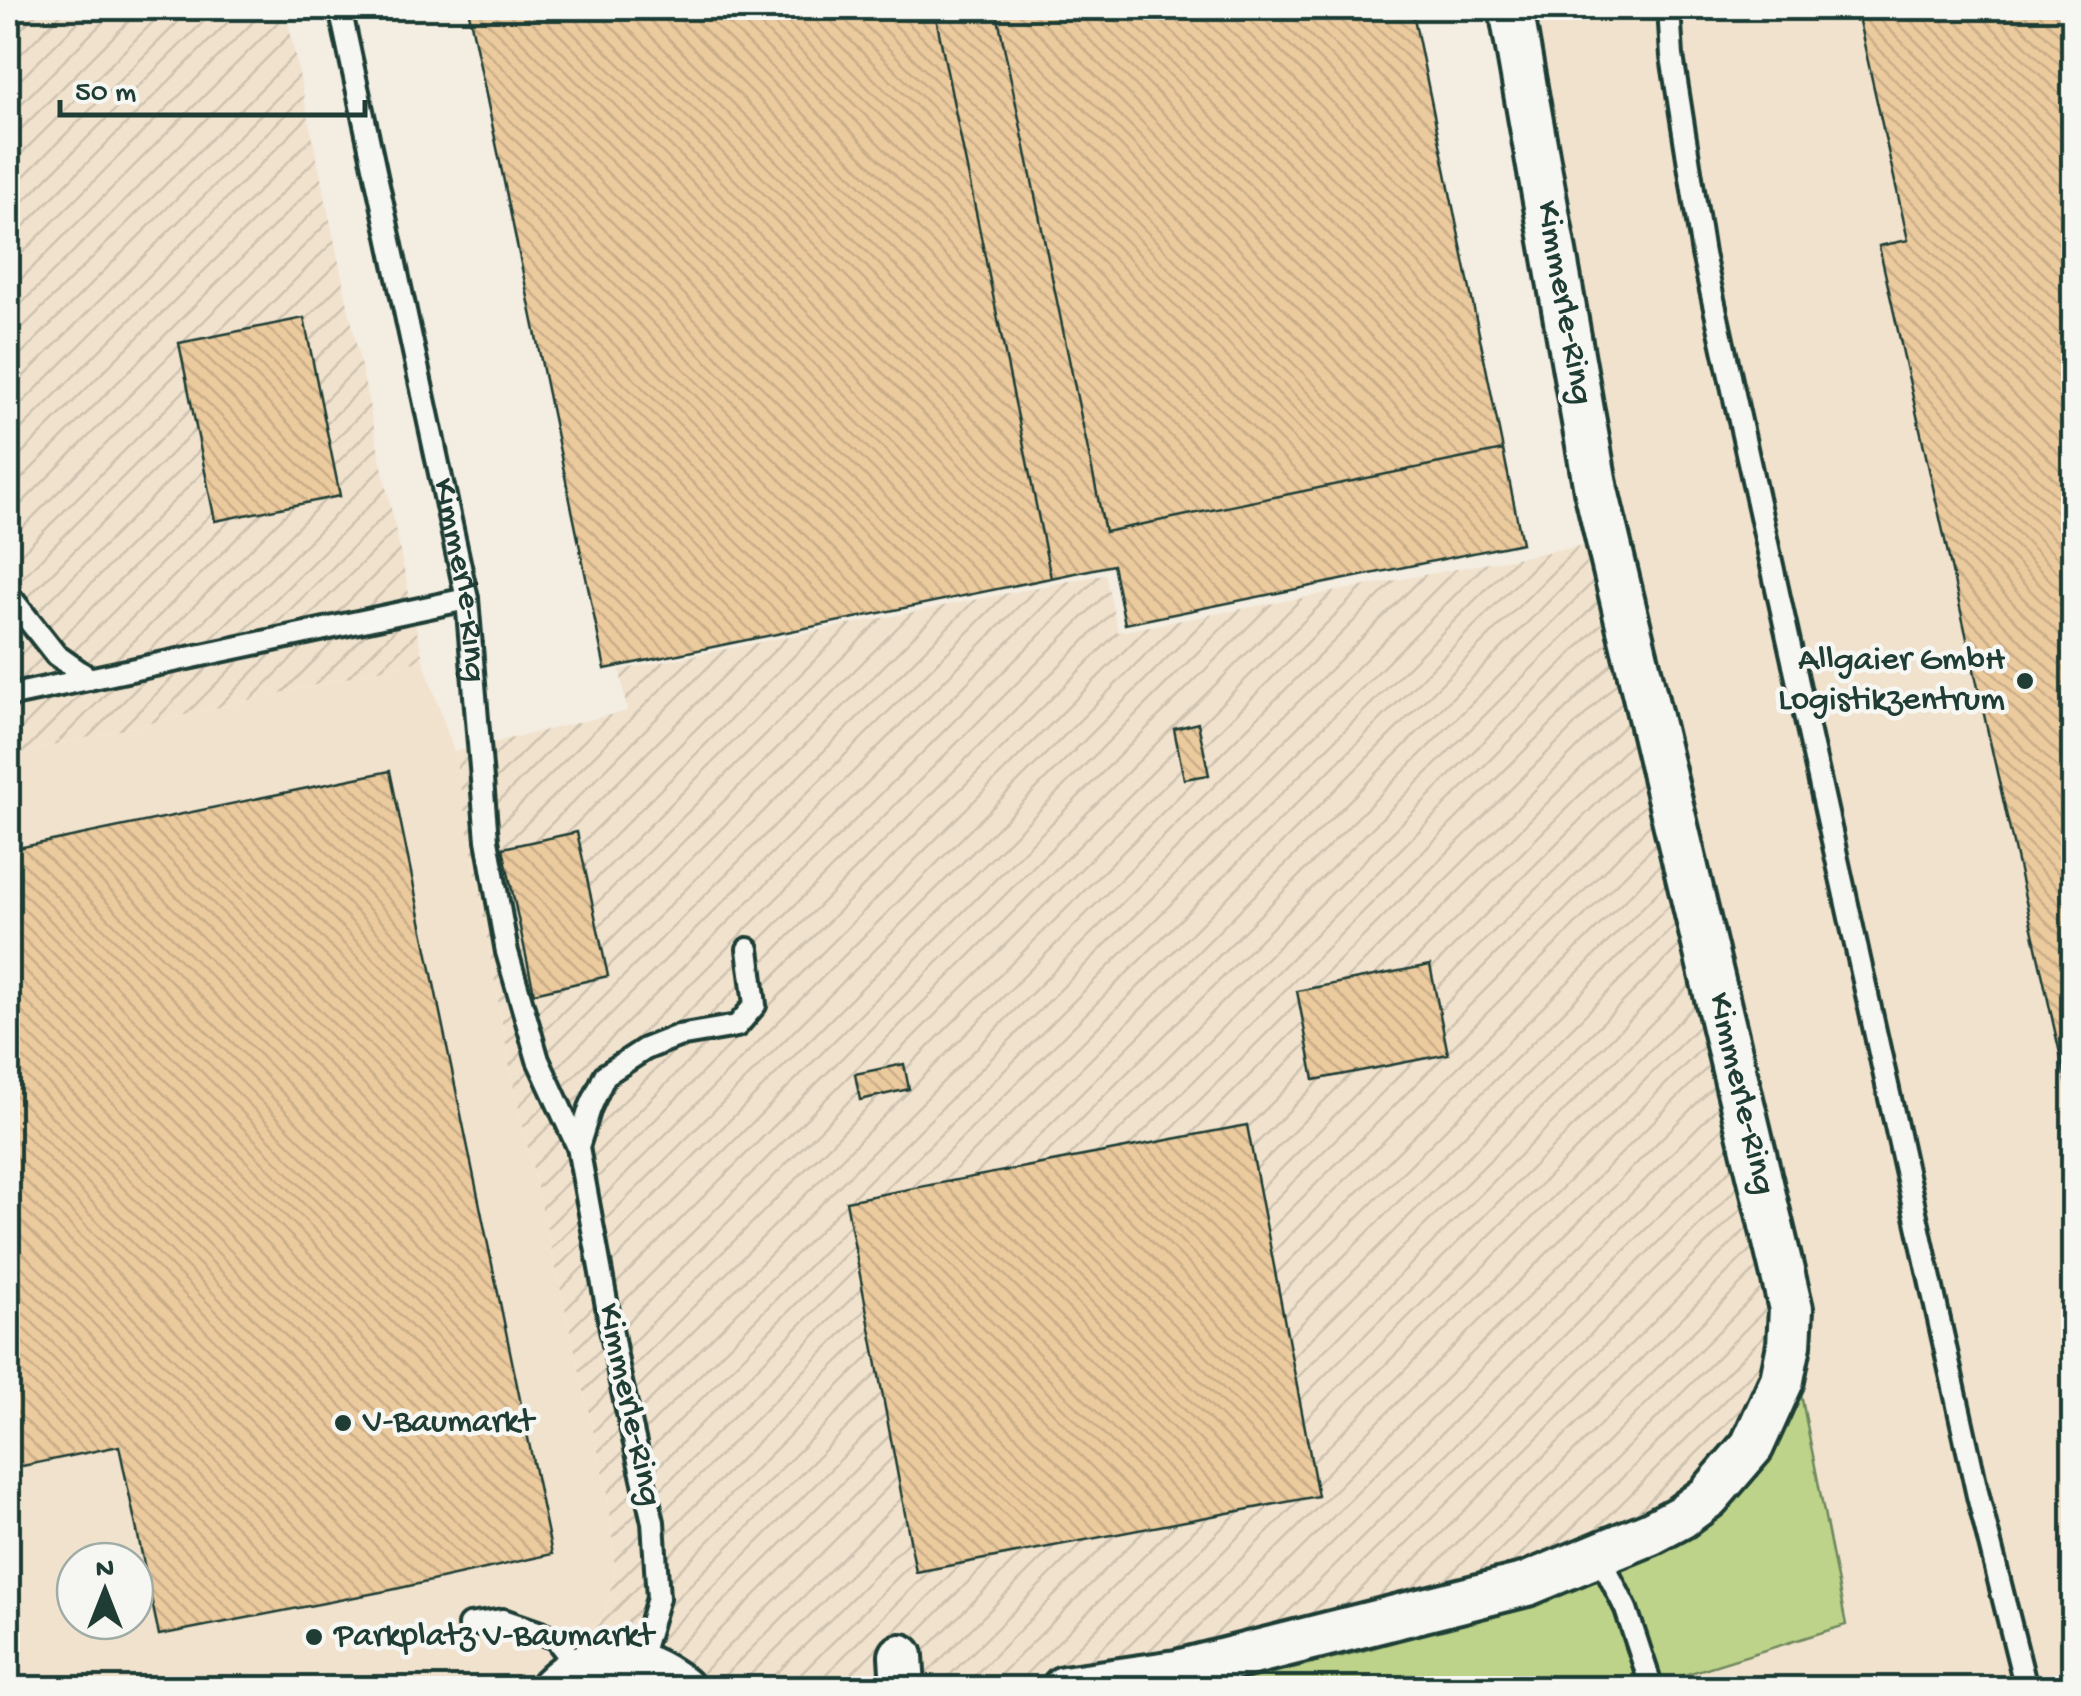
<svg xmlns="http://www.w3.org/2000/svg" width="2081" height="1696" font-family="'Gochi Hand',sans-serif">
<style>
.built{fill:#f1e2cd;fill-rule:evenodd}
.industrial{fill:url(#industrial-furrows)}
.grass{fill:#bdd389;stroke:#6e885e;stroke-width:2.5}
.building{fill:url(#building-back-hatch);stroke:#1f3d34;stroke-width:2.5}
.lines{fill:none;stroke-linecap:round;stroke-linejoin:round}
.lane-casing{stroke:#1f3d34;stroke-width:28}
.street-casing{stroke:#1f3d34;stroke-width:50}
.lane{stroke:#f6f6f2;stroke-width:20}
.street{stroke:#f6f6f2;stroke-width:42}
.poi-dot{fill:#1f3d34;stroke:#f6f6f2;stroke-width:4}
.labels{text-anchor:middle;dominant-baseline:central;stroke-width:9;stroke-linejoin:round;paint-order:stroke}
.street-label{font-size:35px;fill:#1f3d34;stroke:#f6f6f2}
.poi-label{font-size:35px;fill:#1f3d34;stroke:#f6f6f2;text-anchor:start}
</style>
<defs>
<pattern id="industrial-furrows" width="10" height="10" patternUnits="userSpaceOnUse" patternTransform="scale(2.5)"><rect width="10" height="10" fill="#f1e2cd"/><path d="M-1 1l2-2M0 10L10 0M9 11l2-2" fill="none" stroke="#cec3b1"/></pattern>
<pattern id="building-back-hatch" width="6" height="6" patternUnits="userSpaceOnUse" patternTransform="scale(2.5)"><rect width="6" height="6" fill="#ebca9d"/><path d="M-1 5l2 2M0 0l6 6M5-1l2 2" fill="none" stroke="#c9ae88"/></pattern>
</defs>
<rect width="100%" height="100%" fill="#f4ede1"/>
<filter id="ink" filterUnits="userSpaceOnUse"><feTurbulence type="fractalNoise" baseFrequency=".01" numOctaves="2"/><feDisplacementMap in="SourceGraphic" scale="20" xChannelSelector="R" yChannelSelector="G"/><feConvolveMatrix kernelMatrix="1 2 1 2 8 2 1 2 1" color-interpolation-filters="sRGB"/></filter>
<g filter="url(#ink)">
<!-- built -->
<path class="built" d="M 1532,8 L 2073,8 L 2073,1688 L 1642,1688 L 1846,1625 L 1629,537 Z
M 423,660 L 454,752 L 512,1079 L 608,1494 L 615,1569 L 605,1612 L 594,1632 L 514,1688 L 8,1688 L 8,756 ZM 75,1561 L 135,1561 L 135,1621 L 75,1621 Z"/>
<!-- industrial -->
<path class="industrial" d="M 8,8 L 285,8 L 423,660 L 8,756 Z
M 1629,537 L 1806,1265 L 1810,1318 L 1665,1544 L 1548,1599 L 1362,1651 L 1211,1688 L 716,1688 L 594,1632 L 605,1612 L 615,1569 L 608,1494 L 512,1079 L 454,752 L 627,711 L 620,670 L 1105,574 L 1118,632 Z"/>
<!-- grass -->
<path class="grass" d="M 1800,1389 L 1846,1625 L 1642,1688 L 1211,1688 L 1362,1651 L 1548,1599 L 1665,1544 Z"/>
<!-- building -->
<path class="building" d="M 468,8 L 934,8 L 1051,578 L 605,669 Z
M 934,8 L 996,8 L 1105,532 L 1503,450 L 1522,543 L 1125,624 L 1113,565 L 1051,578 Z
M 996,8 L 1412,8 L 1503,450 L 1105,532 Z
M 1856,8 L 2074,8 L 2074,1116 L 1879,246 L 1908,240 Z
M 304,318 L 340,496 L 215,521 L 179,343 Z
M 1198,723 L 1209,775 L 1184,779 L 1174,729 Z
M 390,771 L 552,1554 L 391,1590 L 159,1635 L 119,1446 L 8,1469 L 8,850 Z
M 577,832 L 608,976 L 534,993 L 503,848 Z
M 1430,965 L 1448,1054 L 1314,1080 L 1297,991 Z
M 904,1064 L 909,1089 L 860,1100 L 855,1074 Z
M 1247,1125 L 1318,1496 L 916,1572 L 846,1201 Z"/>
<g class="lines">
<!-- lane casing -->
<g class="lane-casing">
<g id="lane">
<path id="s1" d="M 340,8 L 467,599 L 487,840 L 507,952 L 538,1060 L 578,1147"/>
<path d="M 1669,8 L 1672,56 L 1703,254 L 1978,1496 L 2026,1688"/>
<path d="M 8,594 L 56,655 L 90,679"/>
<path d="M 8,696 L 467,599"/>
<path d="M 1607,1571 L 1626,1609 L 1652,1688"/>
<path d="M 469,1625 L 503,1620 L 555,1638 L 578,1668"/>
<path d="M 639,1663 L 658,1598 L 653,1522 L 620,1378 L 578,1147 L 590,1108 L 605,1075 L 645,1049 L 678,1036 L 737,1026 L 755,1005 L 748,949"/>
</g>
</g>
<!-- street casing -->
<g class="street-casing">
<path id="street" d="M 901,1656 L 903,1688
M 552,1688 C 591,1648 640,1655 681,1688
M 1064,1688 L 1177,1672 L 1527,1584 L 1651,1533 L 1681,1517 L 1708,1497 L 1752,1446 L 1782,1380 L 1789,1345 L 1791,1309 L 1596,490 L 1511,8"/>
</g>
<!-- lane -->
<use href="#lane" class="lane"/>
<!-- street -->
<use href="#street" class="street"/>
</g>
</g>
<!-- markers -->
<g class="poi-dot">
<circle cx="2025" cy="681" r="10"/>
<circle cx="343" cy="1423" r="10"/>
<circle cx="314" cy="1637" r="10"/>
</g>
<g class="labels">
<!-- street labels -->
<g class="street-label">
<text transform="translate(1563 303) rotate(80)">Kimmerle-Ring</text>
<text stroke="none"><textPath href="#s1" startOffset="585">Kimmerle-Ring</textPath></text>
<text transform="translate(1740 1094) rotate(77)">Kimmerle-Ring</text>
<text transform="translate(628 1405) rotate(78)">Kimmerle-Ring</text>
</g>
<!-- poi labels -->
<g class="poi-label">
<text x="2005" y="661" text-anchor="end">Allgaier GmbH<tspan x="2005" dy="40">Logistikzentrum</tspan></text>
<text x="363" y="1423">V-Baumarkt</text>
<text x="334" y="1637">Parkplatz V-Baumarkt</text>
</g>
</g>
<!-- margin -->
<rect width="2081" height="1696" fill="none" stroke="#f6f6f2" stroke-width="40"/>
<rect x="20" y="20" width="2041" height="1656" fill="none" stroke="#1f3d34" stroke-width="4" filter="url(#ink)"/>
<!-- north arrow -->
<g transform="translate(105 1591)"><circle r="48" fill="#f6f6f2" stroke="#a0aca6" stroke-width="2.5"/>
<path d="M0-8L18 38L0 25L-18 38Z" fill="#1f3d34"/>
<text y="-15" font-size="28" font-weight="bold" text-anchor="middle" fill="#1f3d34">N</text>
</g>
<!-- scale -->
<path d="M60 100v15h305v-15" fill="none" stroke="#1f3d34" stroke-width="5"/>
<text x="75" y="100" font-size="30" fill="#1f3d34" stroke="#f6f6f2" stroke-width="8" paint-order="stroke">50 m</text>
</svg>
